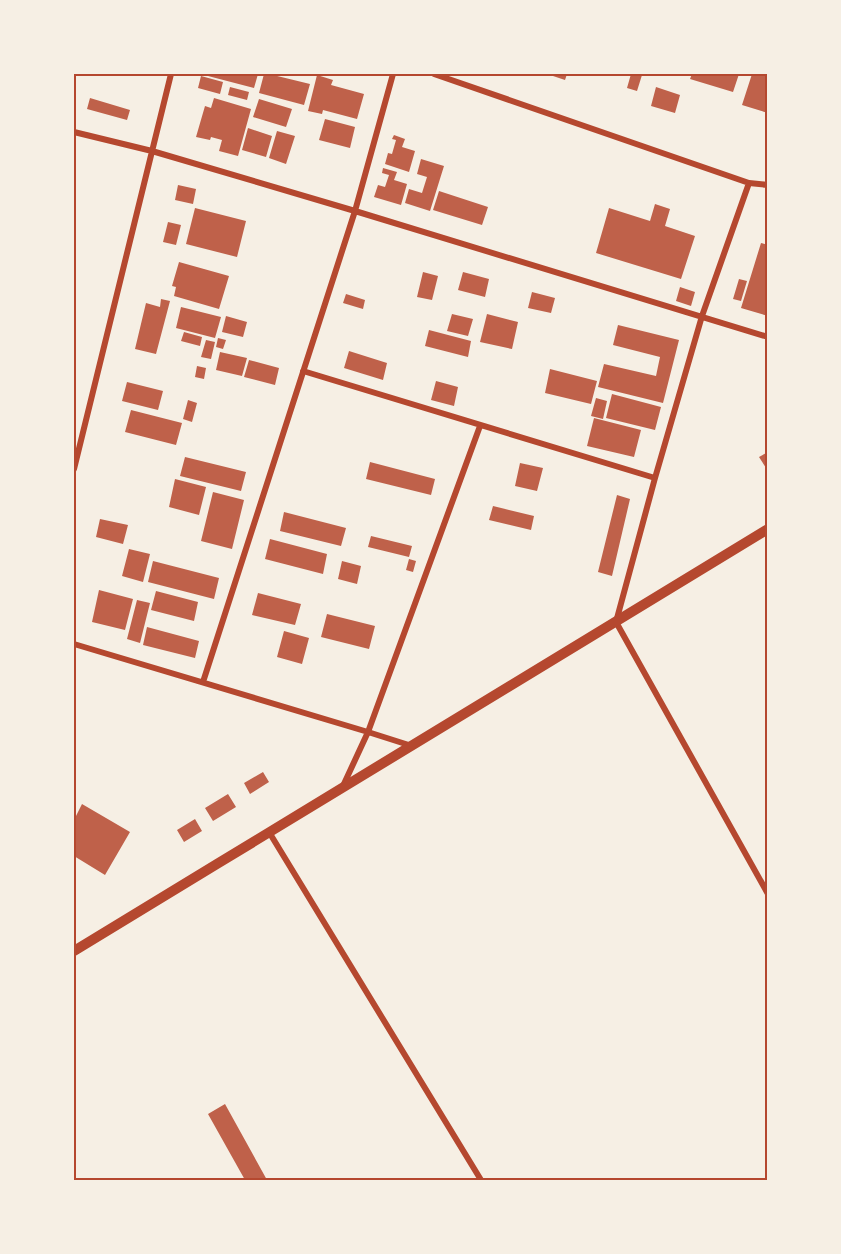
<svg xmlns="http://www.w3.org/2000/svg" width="841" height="1254" font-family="'Space Grotesk',sans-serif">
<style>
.building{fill:#bf614a}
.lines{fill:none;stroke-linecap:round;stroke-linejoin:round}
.minor{stroke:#b5482f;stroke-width:6}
.tertiary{stroke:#b5482f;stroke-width:10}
.neatline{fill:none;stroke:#b5482f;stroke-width:2}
</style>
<rect width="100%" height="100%" fill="#f6efe4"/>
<!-- building -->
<path class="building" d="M 209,74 L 258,74 L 254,88 L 208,76 Z
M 264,74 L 269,74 L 310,84 L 304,105 L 259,93 Z
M 547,74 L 567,74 L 565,80 Z
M 631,74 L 642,75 L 637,91 L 627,88 Z
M 692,74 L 739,74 L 733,92 L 690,79 Z
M 752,74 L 768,74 L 768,113 L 742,105 Z
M 317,75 L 333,80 L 331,85 L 364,94 L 357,119 L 323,110 L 322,114 L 308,111 Z
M 201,76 L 223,82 L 220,94 L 198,88 Z
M 230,87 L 249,92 L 247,100 L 228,95 Z
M 656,87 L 680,95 L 675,113 L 651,106 Z
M 90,98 L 130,110 L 127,120 L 87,109 Z
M 214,98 L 251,109 L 238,156 L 219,151 L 222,140 L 211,137 L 210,140 L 196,137 L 205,106 L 211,108 Z
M 259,99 L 292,109 L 286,127 L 253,117 Z
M 325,119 L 355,127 L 350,148 L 319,140 Z
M 248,128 L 272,136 L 266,157 L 242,150 Z
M 277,131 L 295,136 L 286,164 L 269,158 Z
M 394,135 L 405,139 L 402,147 L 415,151 L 409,172 L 385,164 L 388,153 L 392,154 L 396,140 L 392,139 Z
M 421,159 L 444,166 L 430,211 L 405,203 L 409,189 L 422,193 L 427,177 L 417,174 Z
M 383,168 L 397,172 L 394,180 L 407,184 L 401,205 L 374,197 L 378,185 L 385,187 L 389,175 L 382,173 Z
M 178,185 L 196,189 L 193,204 L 175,200 Z
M 439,191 L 488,207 L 482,225 L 433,210 Z
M 655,204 L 670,209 L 665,226 L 695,236 L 681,279 L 596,253 L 609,208 L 650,221 Z
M 195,208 L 246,221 L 237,257 L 186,244 Z
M 168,222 L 181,225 L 176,245 L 163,242 Z
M 761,243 L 768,245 L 768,316 L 741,308 Z
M 179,262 L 229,276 L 219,309 L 174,296 L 176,287 L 172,286 Z
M 423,272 L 438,276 L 432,300 L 417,297 Z
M 463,272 L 489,279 L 485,297 L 458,290 Z
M 739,279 L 747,281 L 741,301 L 733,299 Z
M 680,287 L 695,292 L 691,306 L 676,301 Z
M 532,292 L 555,298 L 551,313 L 528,308 Z
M 346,294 L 365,300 L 363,309 L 343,303 Z
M 161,299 L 170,301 L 156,354 L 135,349 L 146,303 L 160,307 Z
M 181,307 L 221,317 L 215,338 L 176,328 Z
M 452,314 L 473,319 L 468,336 L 447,331 Z
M 487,314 L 518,322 L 512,349 L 480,342 Z
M 226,316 L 247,322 L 243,337 L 222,332 Z
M 618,325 L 679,340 L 663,403 L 598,387 L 604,364 L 656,376 L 660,357 L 613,345 Z
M 429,330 L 471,341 L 468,357 L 425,346 Z
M 184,332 L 202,337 L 200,346 L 181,341 Z
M 218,338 L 226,340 L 223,349 L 216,347 Z
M 206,340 L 215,342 L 211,359 L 201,357 Z
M 349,351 L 387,363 L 383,380 L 344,368 Z
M 220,352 L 247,358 L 242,376 L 216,370 Z
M 249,360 L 279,368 L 275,385 L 244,377 Z
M 197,366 L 206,368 L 204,379 L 195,377 Z
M 550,369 L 597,381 L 591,404 L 545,393 Z
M 436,381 L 458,387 L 454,406 L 431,400 Z
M 127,382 L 163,391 L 158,410 L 122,401 Z
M 612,394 L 661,407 L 655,430 L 606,418 Z
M 596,398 L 607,401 L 603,419 L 591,416 Z
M 188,400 L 197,403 L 192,422 L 183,419 Z
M 131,410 L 182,423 L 176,445 L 125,432 Z
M 594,418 L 641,430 L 634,457 L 587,446 Z
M 768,452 L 768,471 L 759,457 Z
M 185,457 L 246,472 L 241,491 L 180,476 Z
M 370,462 L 435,479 L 431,495 L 366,479 Z
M 520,463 L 543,468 L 537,491 L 515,486 Z
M 175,479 L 206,487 L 199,515 L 169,507 Z
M 213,492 L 244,500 L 232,549 L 201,541 Z
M 617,495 L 630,499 L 612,576 L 598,572 Z
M 493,506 L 534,516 L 531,530 L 489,520 Z
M 284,512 L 346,528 L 341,546 L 280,531 Z
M 100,519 L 128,525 L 123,544 L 96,537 Z
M 371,536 L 412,546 L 409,557 L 368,547 Z
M 270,539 L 327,554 L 323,574 L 265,559 Z
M 129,549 L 150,554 L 143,582 L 122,576 Z
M 409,559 L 416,561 L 413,572 L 406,570 Z
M 153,561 L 219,578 L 214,599 L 148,582 Z
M 342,561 L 361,566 L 357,584 L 338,579 Z
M 99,590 L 133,599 L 125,630 L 92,622 Z
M 156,591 L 198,602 L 194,621 L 151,610 Z
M 258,593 L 301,604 L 295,625 L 252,615 Z
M 137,600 L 150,603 L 140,643 L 127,639 Z
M 327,614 L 375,626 L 369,649 L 321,637 Z
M 147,627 L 199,641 L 195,658 L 143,645 Z
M 284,631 L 309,638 L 302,664 L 277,657 Z
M 263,772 L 269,782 L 250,794 L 244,783 Z
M 228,794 L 236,807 L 213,821 L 205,808 Z
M 82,804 L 130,832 L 105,875 L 74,856 L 74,820 Z
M 195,819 L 202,831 L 184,842 L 177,830 Z
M 225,1104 L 267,1180 L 245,1180 L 208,1114 Z"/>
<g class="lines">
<!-- minor -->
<path class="minor" d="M 434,74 L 749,183 L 768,185
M 74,132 L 152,151 L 355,211 L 768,337
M 749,183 L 702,316 L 655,478 L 616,622 L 768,894
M 303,371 L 655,478
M 74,469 L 171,74
M 74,644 L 368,732 L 412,746
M 203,682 L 355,211 L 393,74
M 343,786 L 368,732 L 480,426
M 269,832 L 481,1180"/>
<!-- tertiary -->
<path class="tertiary" d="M 74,951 C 305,810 537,671 768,529"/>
</g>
<!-- border -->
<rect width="841" height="1254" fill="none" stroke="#f6efe4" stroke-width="150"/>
<rect x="75" y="75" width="691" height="1104" class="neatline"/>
</svg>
